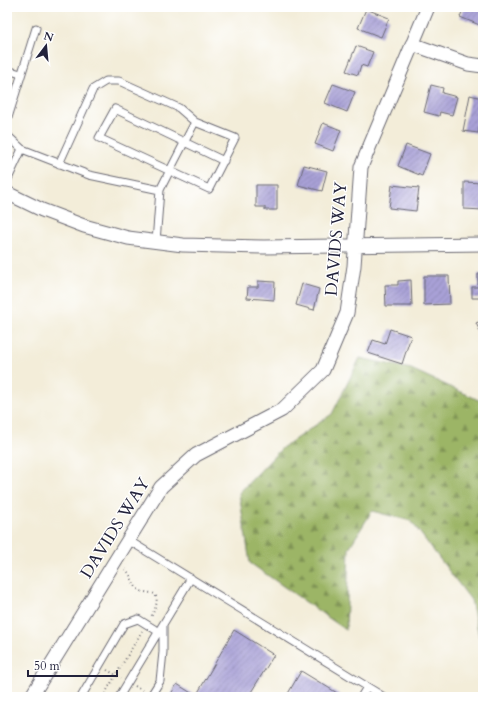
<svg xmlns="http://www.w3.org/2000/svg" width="490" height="704" font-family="Cardo,serif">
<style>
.forest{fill:url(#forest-firs);stroke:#5f6c50}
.building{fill:url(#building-hatch)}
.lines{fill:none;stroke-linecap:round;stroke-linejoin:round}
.lane-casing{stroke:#6b6972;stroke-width:9}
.street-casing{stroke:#6b6972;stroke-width:15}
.path{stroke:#6b6972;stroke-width:2;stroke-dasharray:1 3;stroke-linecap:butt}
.lane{stroke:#fff;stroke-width:7}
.street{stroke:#fff;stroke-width:13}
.labels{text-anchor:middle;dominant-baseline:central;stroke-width:3;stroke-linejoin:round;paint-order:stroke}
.street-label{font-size:17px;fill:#22223b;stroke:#fff}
</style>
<defs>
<pattern id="forest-firs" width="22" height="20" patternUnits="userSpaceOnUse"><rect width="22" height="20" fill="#9cb566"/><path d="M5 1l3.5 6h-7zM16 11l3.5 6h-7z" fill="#7f9355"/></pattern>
<pattern id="building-hatch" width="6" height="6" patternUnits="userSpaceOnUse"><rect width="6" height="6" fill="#a9a1d7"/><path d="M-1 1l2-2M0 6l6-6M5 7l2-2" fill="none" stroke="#8983b0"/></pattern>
</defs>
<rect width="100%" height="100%" fill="#fff"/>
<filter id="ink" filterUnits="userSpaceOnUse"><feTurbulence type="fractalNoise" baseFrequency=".025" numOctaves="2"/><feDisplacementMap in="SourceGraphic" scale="8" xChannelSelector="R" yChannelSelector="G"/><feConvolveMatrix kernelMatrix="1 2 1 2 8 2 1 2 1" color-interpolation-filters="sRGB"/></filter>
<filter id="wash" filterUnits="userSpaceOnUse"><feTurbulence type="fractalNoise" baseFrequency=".012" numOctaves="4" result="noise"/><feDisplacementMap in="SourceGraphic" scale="16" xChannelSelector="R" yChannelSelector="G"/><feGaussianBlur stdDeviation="0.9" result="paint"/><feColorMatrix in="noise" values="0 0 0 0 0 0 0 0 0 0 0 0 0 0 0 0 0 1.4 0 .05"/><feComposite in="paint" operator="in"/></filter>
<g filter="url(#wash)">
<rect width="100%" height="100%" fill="#f3edd9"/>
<!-- forest -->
<path class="forest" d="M 360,358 L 411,369 L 483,402 L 483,654 L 471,600 L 411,521 L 372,511 L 349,548 L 346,630 L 250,563 L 239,493 L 282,448 L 332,414 Z"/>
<g id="blocks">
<!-- building -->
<path class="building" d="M 464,7 L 483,7 L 482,26 L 460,17 Z
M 366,9 L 389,18 L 381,37 L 358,28 Z
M 356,46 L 373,52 L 367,67 L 361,65 L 358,75 L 346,71 Z
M 333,84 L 355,92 L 347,112 L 325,103 Z
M 431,85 L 443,88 L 442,93 L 457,97 L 452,115 L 440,112 L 439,116 L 424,112 Z
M 470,95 L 482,98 L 480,108 L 483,108 L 483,129 L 479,128 L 478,133 L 463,131 Z
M 323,123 L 341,130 L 333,151 L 315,144 Z
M 406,145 L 430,154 L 422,176 L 398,166 Z
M 304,165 L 327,171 L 322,191 L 298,185 Z
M 464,182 L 483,183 L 483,210 L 464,209 Z
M 256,185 L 277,185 L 277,210 L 265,210 L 265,207 L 256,207 Z
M 392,185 L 419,188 L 416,211 L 389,208 Z
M 478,274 L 483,274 L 483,298 L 472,298 L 472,287 L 478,287 Z
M 424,276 L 449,276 L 450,304 L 424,305 Z
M 411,280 L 412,306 L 386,306 L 385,285 L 398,285 L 398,281 Z
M 258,281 L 275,282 L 274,300 L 247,298 L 248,287 L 258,287 Z
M 302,284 L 319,289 L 314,310 L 296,305 Z
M 483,320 L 483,338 L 476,323 Z
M 390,329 L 411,336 L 402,364 L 368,353 L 373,340 L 385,344 Z
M 234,630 L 274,655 L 248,697 L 169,697 L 177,684 L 196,696 Z
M 301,671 L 342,696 L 341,697 L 286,697 Z"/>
</g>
</g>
<g filter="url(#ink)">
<use href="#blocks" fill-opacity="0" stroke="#6b6972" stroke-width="1"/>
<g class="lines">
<!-- lane casing -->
<g class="lane-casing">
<path id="lane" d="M 7,70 L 21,74
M 22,149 L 89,175 L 160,190 L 156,242
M 59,164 L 93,89 L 106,81 L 119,81 L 179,108 L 195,122
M 7,181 L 22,149 L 7,135 L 7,121 L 36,28
M 160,190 C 171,168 183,145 195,122 L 235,138 L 209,189 L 99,138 L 115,109 L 224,161
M 128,540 L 384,697
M 81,697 L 124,624 L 138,619 L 159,632
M 119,697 L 191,578
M 150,697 L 160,681 L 163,652 L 163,626
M 361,697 L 367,687"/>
</g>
<!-- street casing -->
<g class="street-casing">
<path id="street" d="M 412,44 L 468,64 L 483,66
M 7,193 L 42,210 L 84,226 L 128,238 L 183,245 L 264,247 L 483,244
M 31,697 L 161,487 L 196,455 L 282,410 L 323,370 L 347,313 L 354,266 L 361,167 L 428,7"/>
</g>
<!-- path -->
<path class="path" d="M 125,569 C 132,574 132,585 139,590 C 144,593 150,592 155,594 C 159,602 155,609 151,617
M 107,670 L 121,678
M 135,686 L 143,691
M 103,697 L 142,631"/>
<!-- lane -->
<use href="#lane" class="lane"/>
<!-- street -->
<use href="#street" class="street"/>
</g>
</g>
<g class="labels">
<!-- street labels -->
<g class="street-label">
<text transform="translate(336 239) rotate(-85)">DAVIDS WAY</text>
<text transform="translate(115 528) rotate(-58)">DAVIDS WAY</text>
</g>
</g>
<!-- margin -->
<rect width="490" height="704" fill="none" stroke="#fff" stroke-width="24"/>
<!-- north arrow -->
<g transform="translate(46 46) rotate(16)" stroke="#ffffff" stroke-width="3" paint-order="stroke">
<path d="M0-3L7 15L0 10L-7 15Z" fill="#22223b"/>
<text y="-6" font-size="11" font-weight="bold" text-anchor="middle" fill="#22223b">N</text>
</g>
<!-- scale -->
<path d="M28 670v6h89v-6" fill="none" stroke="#22223b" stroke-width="2"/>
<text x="34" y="670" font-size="12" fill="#22223b" stroke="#ffffff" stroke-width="3" paint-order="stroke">50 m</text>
</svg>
